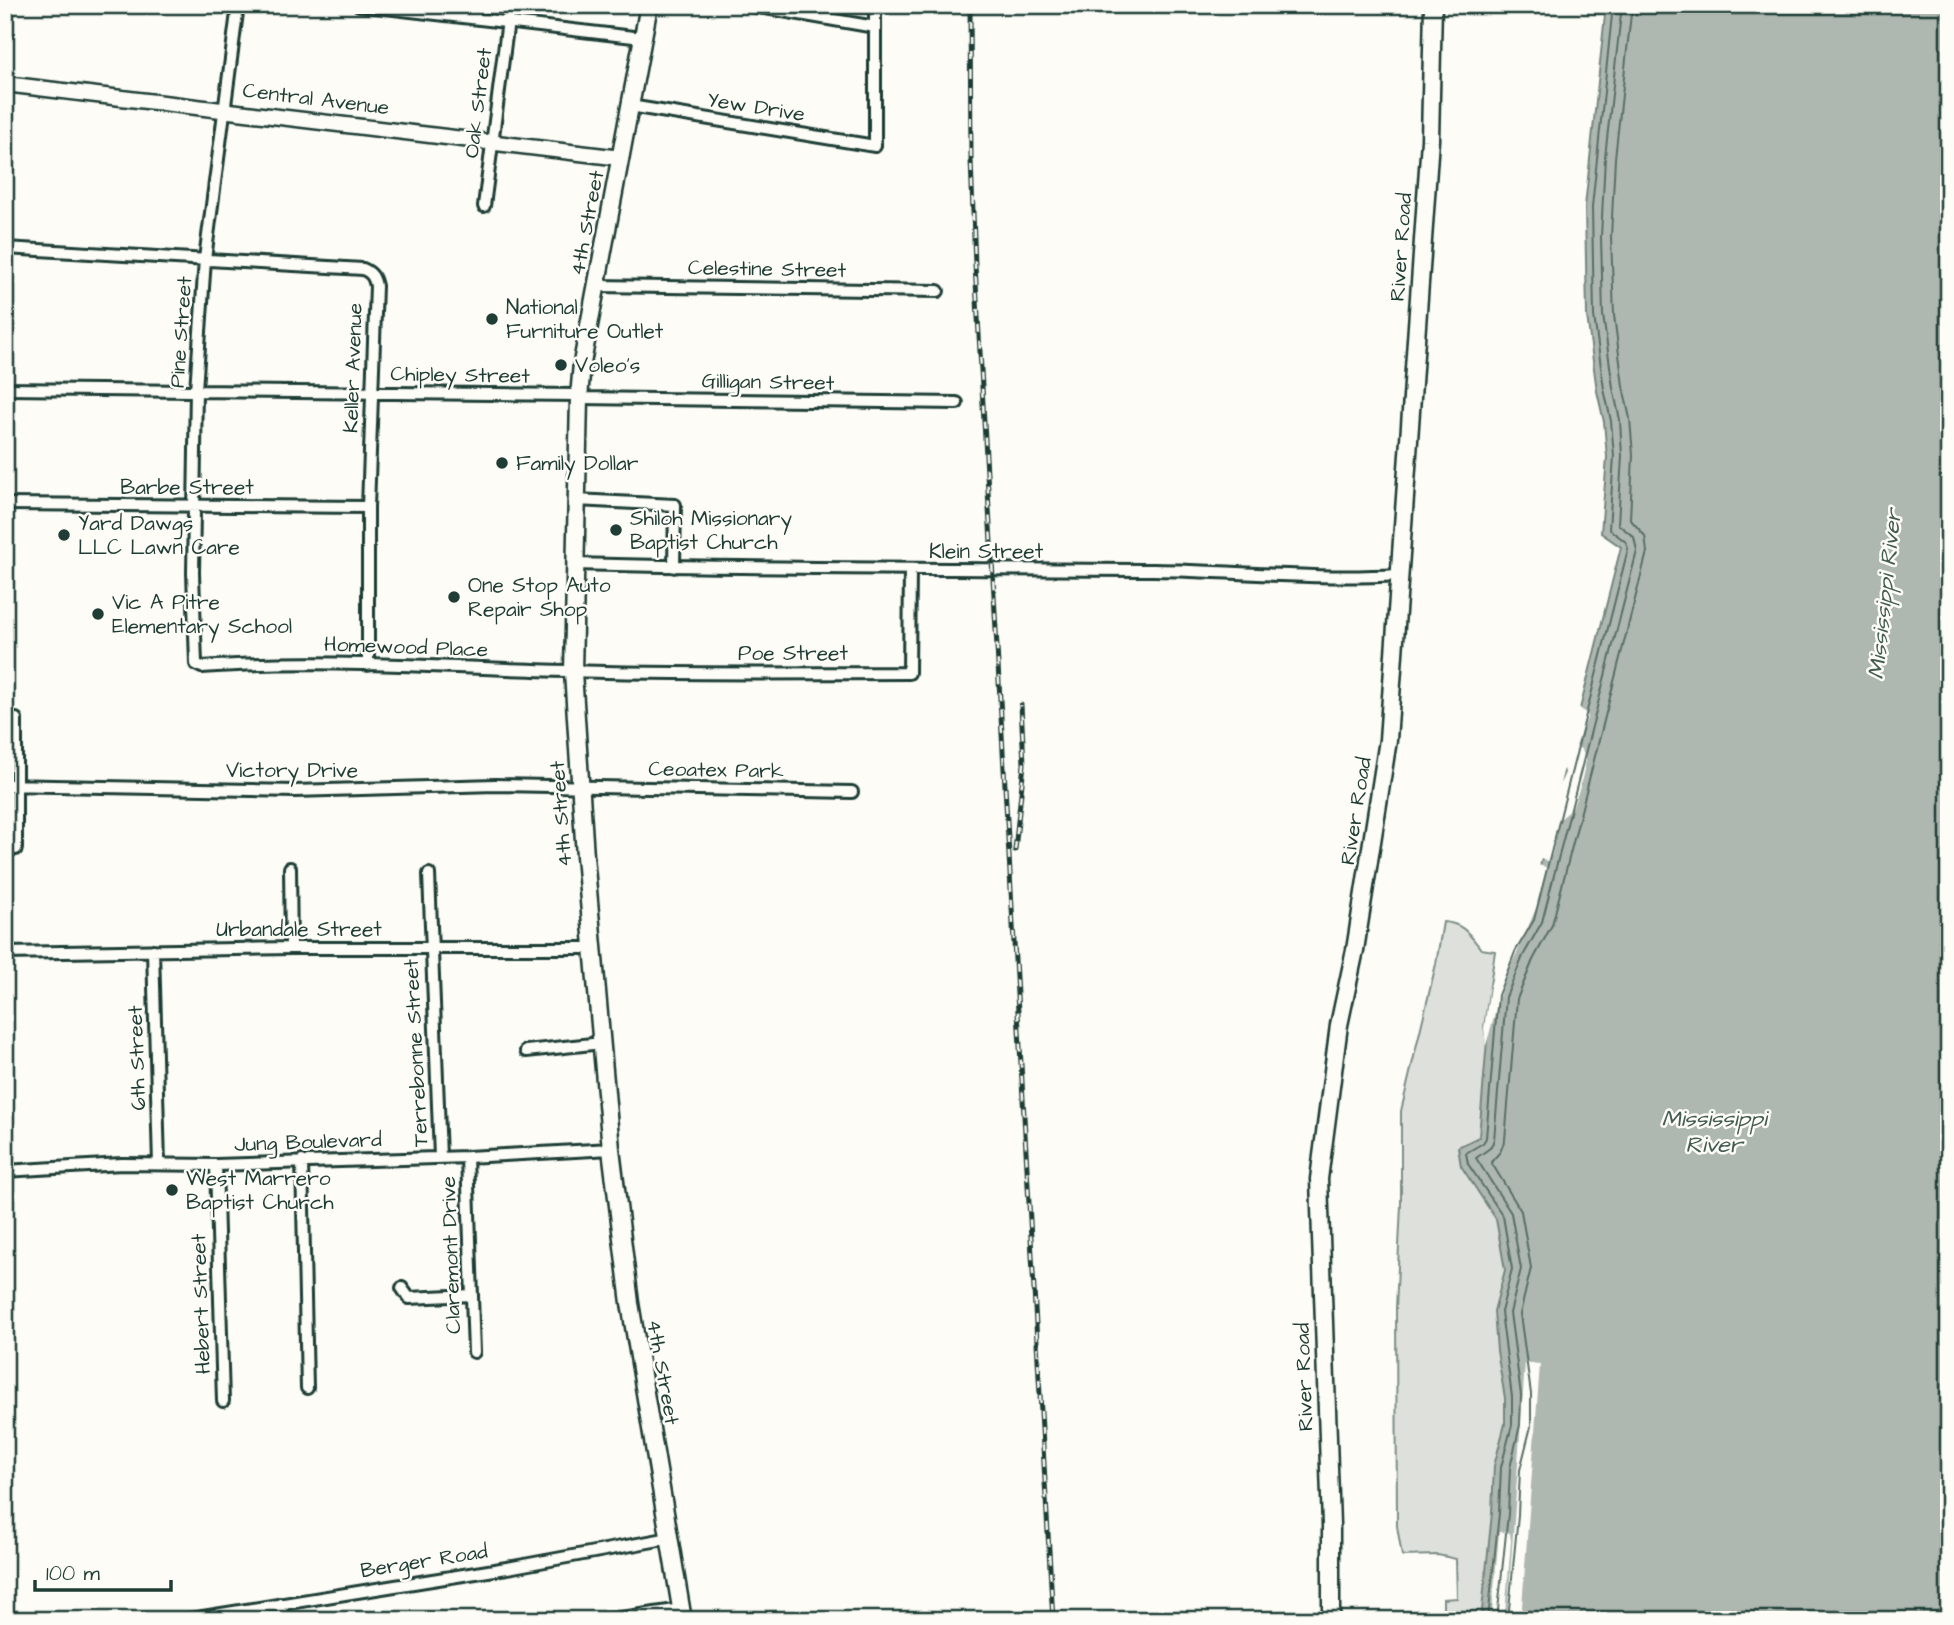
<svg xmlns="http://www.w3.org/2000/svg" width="1954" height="1625" font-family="'Architects Daughter',sans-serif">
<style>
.green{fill:#dde0db;stroke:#7e8e88;stroke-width:2}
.water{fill:#aeb8b1;stroke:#75877f;stroke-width:2}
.pier{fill:#fdfcf7}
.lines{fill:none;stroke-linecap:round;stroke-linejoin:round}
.shore{stroke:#586e66;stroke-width:2}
.minor-casing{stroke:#1f3d34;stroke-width:16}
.tertiary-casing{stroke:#1f3d34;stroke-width:19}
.secondary-casing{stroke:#1f3d34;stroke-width:21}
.minor{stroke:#fdfcf7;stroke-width:10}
.tertiary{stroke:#fdfcf7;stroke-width:14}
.secondary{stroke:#fdfcf7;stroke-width:16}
.rail-casing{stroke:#1f3d34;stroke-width:5}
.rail{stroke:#fdfcf7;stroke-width:2.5;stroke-dasharray:8;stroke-linecap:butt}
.poi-dot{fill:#1f3d34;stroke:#fdfcf7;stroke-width:2.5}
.labels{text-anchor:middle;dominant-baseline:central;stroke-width:5;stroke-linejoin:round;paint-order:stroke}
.street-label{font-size:21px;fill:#1f3d34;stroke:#fdfcf7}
.poi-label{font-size:21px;fill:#1f3d34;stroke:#fdfcf7;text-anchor:start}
.water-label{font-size:23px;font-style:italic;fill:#435c53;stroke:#fdfcf7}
</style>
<rect width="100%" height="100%" fill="#fdfcf7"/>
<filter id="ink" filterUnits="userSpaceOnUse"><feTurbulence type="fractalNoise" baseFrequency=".0143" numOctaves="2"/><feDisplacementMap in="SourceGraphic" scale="14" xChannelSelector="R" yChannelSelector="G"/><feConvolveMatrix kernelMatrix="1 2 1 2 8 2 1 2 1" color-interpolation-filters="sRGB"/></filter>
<g filter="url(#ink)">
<!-- green -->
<path class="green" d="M 1443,922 C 1463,923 1469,934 1481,949 L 1495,951 L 1484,1027 L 1518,1207 L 1508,1387 L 1490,1620 L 1443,1620 L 1443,1599 L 1457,1598 L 1456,1559 L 1438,1555 L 1402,1556 L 1397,1526 L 1396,1308 L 1401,1205 L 1401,1111 L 1436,964 Z"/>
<!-- water -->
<path class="water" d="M 1606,5 L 1949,5 L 1949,1620 L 1481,1620 L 1492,1513 L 1494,1466 L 1505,1424 L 1505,1398 L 1497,1351 L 1494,1311 L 1505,1270 L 1496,1219 L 1461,1166 L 1458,1147 L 1479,1137 L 1491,993 L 1527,918 L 1621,547 L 1601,533 L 1607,457 L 1604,422 L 1597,391 L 1587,316 L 1585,207 Z"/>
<!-- pier -->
<path class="pier" d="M 1578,706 L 1588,716 L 1576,746 L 1582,750 L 1586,761 L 1580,787 L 1572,809 L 1560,819 L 1552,855 L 1547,861 L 1538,858 L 1553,799 L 1565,773 L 1563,763 Z
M 1536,864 L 1547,868 L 1537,906 L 1517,953 L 1505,975 L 1486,1046 L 1484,1028 L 1490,986 L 1506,947 L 1524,917 Z
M 1525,1363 L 1540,1364 L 1521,1620 L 1507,1620 Z
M 1499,1532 L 1510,1533 L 1511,1541 L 1505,1614 L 1492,1613 Z"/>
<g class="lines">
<!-- shore -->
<path class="shore" d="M 1488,1620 L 1499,1513 L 1501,1467 L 1512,1425 L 1512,1397 L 1501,1312 L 1512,1269 L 1503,1216 L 1468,1164 L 1466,1153 L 1483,1143 L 1486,1138 L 1498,995 L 1515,952 L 1534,920 L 1628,549 L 1626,542 L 1609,529 L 1614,456 L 1611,421 L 1604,389 L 1594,316 L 1592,207 L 1613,5
M 1497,1620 L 1508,1514 L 1510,1468 L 1520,1425 L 1521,1395 L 1510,1313 L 1521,1269 L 1511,1213 L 1476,1158 L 1490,1148 L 1494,1140 L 1506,997 L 1523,956 L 1542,922 L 1637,551 L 1634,537 L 1618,524 L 1622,456 L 1620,420 L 1613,388 L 1603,315 L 1601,237 L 1605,157 L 1622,5
M 1508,1620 L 1518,1515 L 1520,1470 L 1531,1426 L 1531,1394 L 1520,1314 L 1531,1268 L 1521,1211 L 1491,1162 L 1500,1152 L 1505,1140 L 1517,999 L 1533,960 L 1552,925 L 1647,552 L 1645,536 L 1630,519 L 1633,455 L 1630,419 L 1623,386 L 1614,315 L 1611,237 L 1615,158 L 1632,5"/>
<!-- minor casing -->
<g class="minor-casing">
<path id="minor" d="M 238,5 L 205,259 L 196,390 L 193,573 L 196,664 L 202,667 C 323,658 447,668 568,671 C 682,675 795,673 909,673 L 910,569
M 359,5 L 642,38
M 747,5 L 875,27
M 630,106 L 875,146 L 875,5
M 484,206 L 510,5
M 5,248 L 363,269 C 372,273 374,277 376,286 L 368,507 L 368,665
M 596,286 L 938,291
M 5,389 L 579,395
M 579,398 L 957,403
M 576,500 L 675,505 L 674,567
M 5,504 L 368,507
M 574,564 C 767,569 960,569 1154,570 C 1235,571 1316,580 1398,575
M 16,719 L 16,849
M 5,785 L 295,791 L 495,785 L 852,792
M 290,868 L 291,948
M 429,874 L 440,1157
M 153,950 L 159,1164
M 5,953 L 291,948 L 593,948
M 526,1051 L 602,1043
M 467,1157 L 474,1352
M 302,1161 L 307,1388
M 216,1165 L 223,1401
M 5,1171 L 122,1164 L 216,1165 L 467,1157 L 611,1149
M 402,1288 L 409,1298 L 472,1295
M 280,1604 L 284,1620
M 184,1620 L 513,1567 L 670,1538
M 608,1620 L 682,1609"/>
</g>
<!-- tertiary casing -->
<g class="tertiary-casing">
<path id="tertiary" d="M 5,84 L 621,158"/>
</g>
<!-- secondary casing -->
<g class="secondary-casing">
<path id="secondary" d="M 649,5 L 582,363 L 579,398 L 573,672 L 585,856 L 611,1149 L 630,1303 L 683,1620
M 1331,1620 L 1331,1525 L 1319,1179 L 1339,1025 L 1355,950 L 1388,740 L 1430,140 L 1433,5"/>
</g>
<!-- minor -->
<use href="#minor" class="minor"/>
<!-- tertiary -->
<use href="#tertiary" class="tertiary"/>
<!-- secondary -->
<use href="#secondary" class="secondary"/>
<!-- rail casing -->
<g class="rail-casing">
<path id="rail" d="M 970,5 L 971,159 L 975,265 L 1053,1620
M 1015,850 L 1024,764 L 1021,705"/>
</g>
<!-- rail -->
<use href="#rail" class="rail"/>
</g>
</g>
<!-- markers -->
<g class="poi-dot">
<circle cx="492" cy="319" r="7"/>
<circle cx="561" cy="365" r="7"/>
<circle cx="502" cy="463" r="7"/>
<circle cx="616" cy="530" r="7"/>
<circle cx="64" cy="535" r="7"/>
<circle cx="454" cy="597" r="7"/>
<circle cx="98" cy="614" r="7"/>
<circle cx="172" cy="1190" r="7"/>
</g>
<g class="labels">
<!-- street labels -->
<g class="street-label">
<text transform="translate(316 99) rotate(7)">Central Avenue</text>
<text transform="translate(478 103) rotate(-83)">Oak Street</text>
<text transform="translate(756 107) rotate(9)">Yew Drive</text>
<text transform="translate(587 223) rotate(-79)">4th Street</text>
<text transform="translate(1401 247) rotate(-86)">River Road</text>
<text transform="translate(767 269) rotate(1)">Celestine Street</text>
<text transform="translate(181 332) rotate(-86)">Pine Street</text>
<text transform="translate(353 368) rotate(-88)">Keller Avenue</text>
<text transform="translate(460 375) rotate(1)">Chipley Street</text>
<text transform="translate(768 382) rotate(1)">Gilligan Street</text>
<text x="187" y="487">Barbe Street</text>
<text x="986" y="551">Klein Street</text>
<text transform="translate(406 647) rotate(2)">Homewood Place</text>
<text x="793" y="653">Poe Street</text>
<text x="292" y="770">Victory Drive</text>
<text transform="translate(716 770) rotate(1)">Ceoatex Park</text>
<text transform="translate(1356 811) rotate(-81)">River Road</text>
<text transform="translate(561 814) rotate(-94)">4th Street</text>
<text x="299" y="929">Urbandale Street</text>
<text transform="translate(416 1053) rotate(-93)">Terrebonne Street</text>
<text transform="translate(137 1058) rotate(-92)">6th Street</text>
<text transform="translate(308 1142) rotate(-2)">Jung Boulevard</text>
<text transform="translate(451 1255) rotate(-92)">Claremont Drive</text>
<text transform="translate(201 1304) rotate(-92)">Hebert Street</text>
<text transform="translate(663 1372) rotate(80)">4th Street</text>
<text transform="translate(1304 1377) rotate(-92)">River Road</text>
<text transform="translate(424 1561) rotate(-9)">Berger Road</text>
</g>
<!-- poi labels -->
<g class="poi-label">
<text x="506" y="307">National<tspan x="506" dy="24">Furniture Outlet</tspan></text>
<text x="575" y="365">Voleo's</text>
<text x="516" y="463">Family Dollar</text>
<text x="630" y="518">Shiloh Missionary<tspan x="630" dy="24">Baptist Church</tspan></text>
<text x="78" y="523">Yard Dawgs<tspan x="78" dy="24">LLC Lawn Care</tspan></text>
<text x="468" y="585">One Stop Auto<tspan x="468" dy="24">Repair Shop</tspan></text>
<text x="112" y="602">Vic A Pitre<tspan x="112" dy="24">Elementary School</tspan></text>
<text x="186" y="1178">West Marrero<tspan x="186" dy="24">Baptist Church</tspan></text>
</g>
<!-- water labels -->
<g class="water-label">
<text transform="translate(1885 594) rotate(-84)">Mississippi River</text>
<text x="1714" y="1119">Mississippi<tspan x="1714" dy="26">River</tspan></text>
</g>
</g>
<!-- margin -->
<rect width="1954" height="1625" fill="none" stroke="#fdfcf7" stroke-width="28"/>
<rect x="14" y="14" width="1926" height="1597" fill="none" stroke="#1f3d34" stroke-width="2.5" filter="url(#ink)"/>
<!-- scale -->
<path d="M35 1580v10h136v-10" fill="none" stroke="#1f3d34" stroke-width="3.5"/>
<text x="46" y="1580" font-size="21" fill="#1f3d34" stroke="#fdfcf7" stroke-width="5" paint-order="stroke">100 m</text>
</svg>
